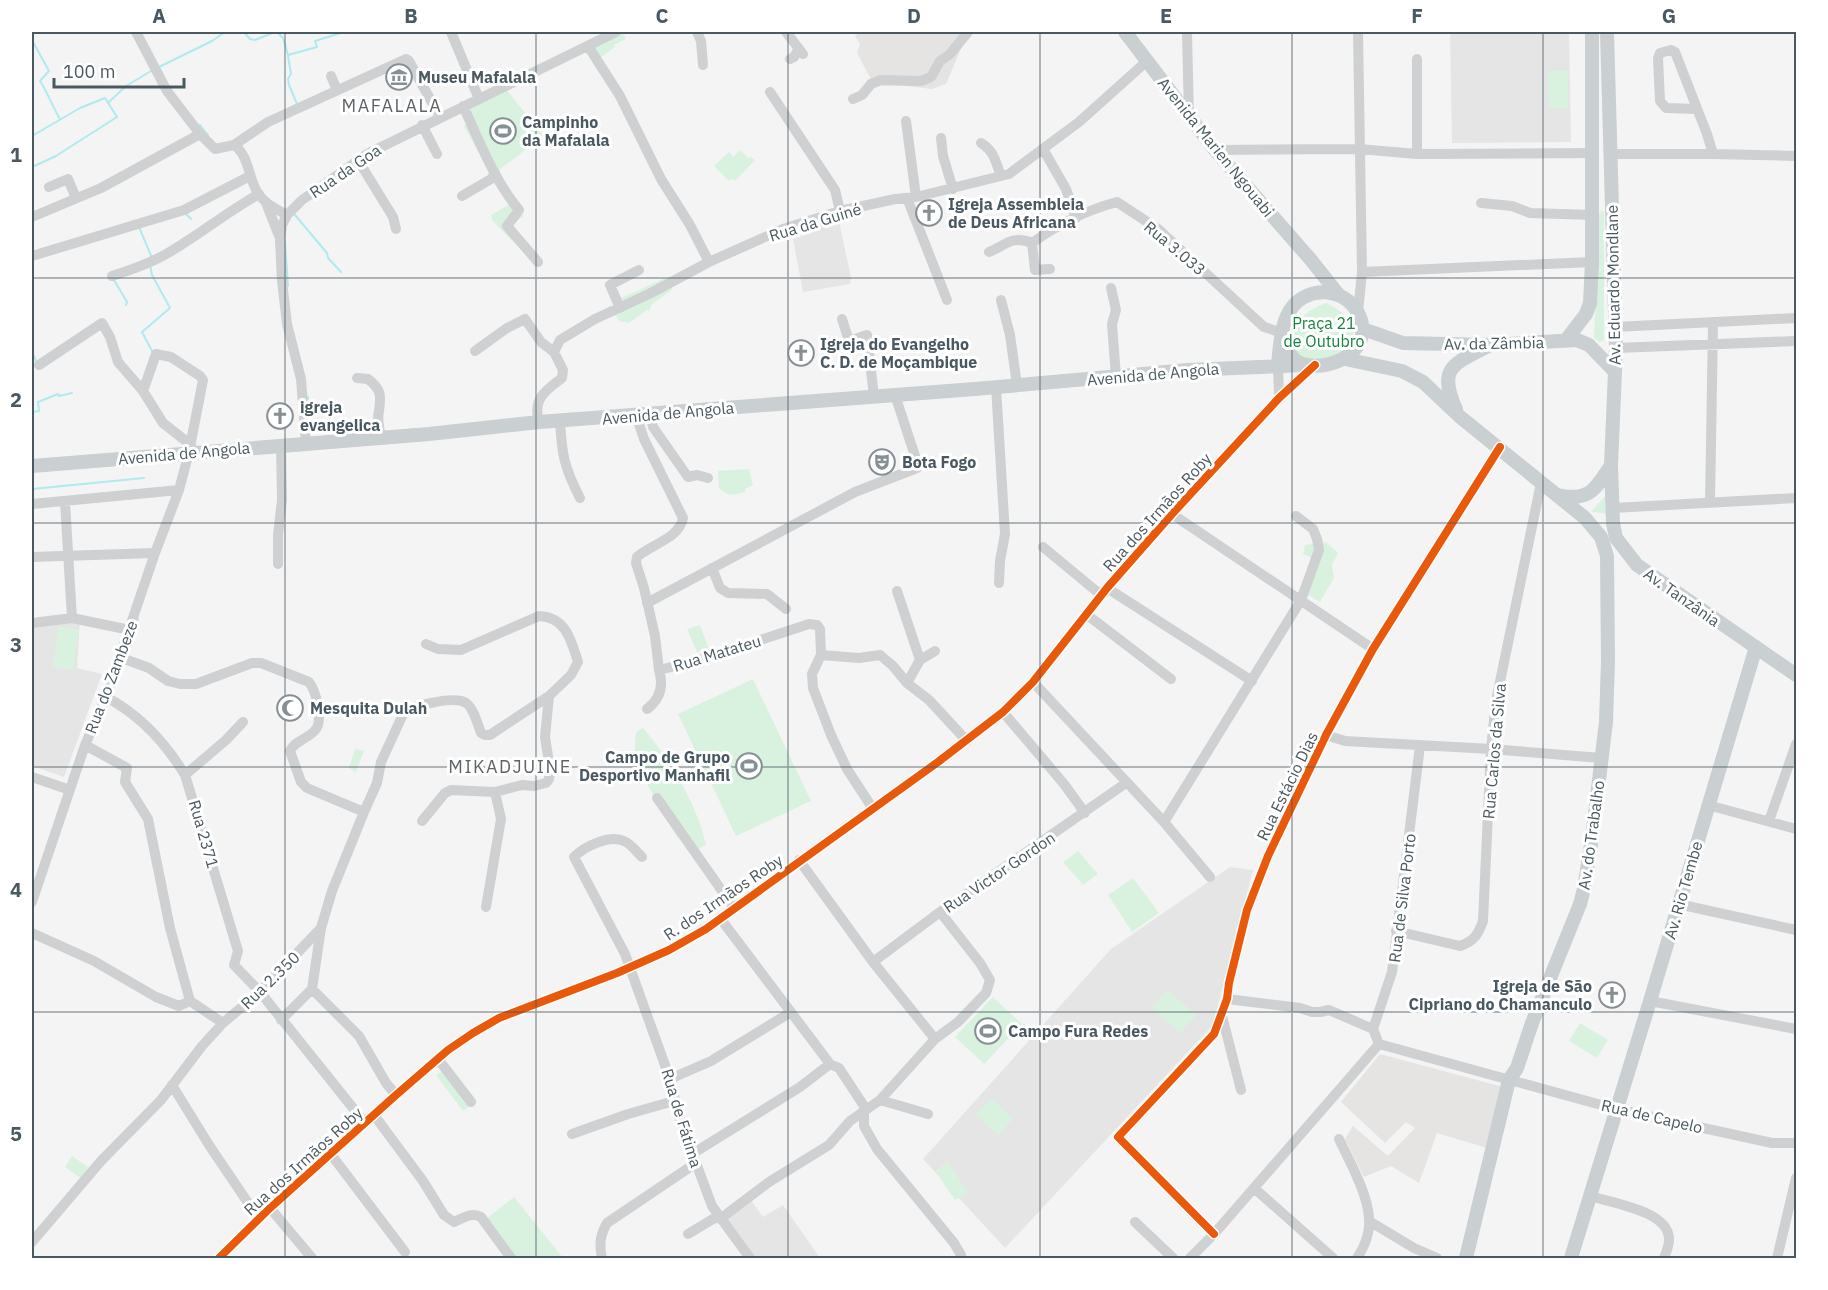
<svg xmlns="http://www.w3.org/2000/svg" width="1828" height="1290" font-family="'IBM Plex Sans',sans-serif">
<style>
.commercial{fill:#e5e4e2}
.education{fill:#e6e5e6}
.green{fill:#d9f2e0}
.lines{fill:none;stroke-linecap:round;stroke-linejoin:round}
.stream{stroke:#afeaef;stroke-width:2}
.minor{stroke:#ced0d2;stroke-width:10}
.major{stroke:#cacfd1;stroke-width:14}
.cycleway-casing{stroke:#fff;stroke-width:11}
.cycleway{stroke:#e8590c;stroke-width:8}
.grid{fill:none;stroke:#4a5961;stroke-width:1.5;stroke-opacity:0.55}
.labels{text-anchor:middle;dominant-baseline:central;stroke-width:6;stroke-linejoin:round;paint-order:stroke}
.poi-label{font-size:16px;font-weight:bold;fill:#4a5961;stroke:#fff;text-anchor:start}
.street-label{font-size:16px;fill:#4a5961;stroke:#fff}
.park-label{font-size:16px;fill:#188440;stroke:#fff}
.neighbourhood-label{font-size:18px;letter-spacing:1.5px;fill:#5f6468;stroke:#fff}
.neatline{fill:none;stroke:#4a5961;stroke-width:2}
.grid-label{font-size:20px;text-anchor:middle;font-weight:bold;fill:#4a5961}
</style>
<rect width="100%" height="100%" fill="#f4f4f4"/>
<!-- commercial -->
<path class="commercial" d="M 860,32 L 968,32 L 946,84 L 932,89 L 906,86 L 874,85 L 857,53 L 860,44 L 855,36 Z
M 1380,1054 L 1503,1087 L 1487,1148 L 1437,1133 L 1419,1183 L 1391,1166 L 1364,1177 L 1345,1139 L 1353,1126 L 1388,1156 L 1415,1128 L 1406,1122 L 1385,1143 L 1341,1102 Z"/>
<!-- education -->
<path class="education" d="M 1450,32 L 1569,32 L 1571,142 L 1452,143 Z
M 839,221 L 851,278 L 850,284 L 803,292 L 793,239 L 814,232 L 817,226 Z
M 80,620 L 77,668 L 102,674 L 64,777 L 32,766 L 32,625 Z
M 1230,867 L 1253,870 L 1213,1025 L 1005,1248 L 923,1159 L 1111,949 Z
M 751,1200 L 763,1217 L 783,1205 L 820,1258 L 754,1258 L 725,1218 Z"/>
<!-- green -->
<path class="green" d="M 622,32 L 626,39 L 614,45 L 615,47 L 599,59 L 592,48 Z
M 1548,71 L 1568,71 L 1568,108 L 1549,108 Z
M 507,90 L 543,136 L 494,174 L 478,152 L 464,126 L 467,124 L 463,112 Z
M 740,150 L 748,158 L 751,157 L 755,160 L 735,181 L 732,179 L 729,181 L 714,166 L 729,152 L 733,157 Z
M 510,204 L 524,216 L 512,225 L 523,243 L 517,246 L 492,220 L 491,215 Z
M 1601,211 L 1604,211 L 1604,340 L 1600,342 L 1594,338 L 1599,215 Z
M 665,278 L 673,289 L 652,304 L 649,311 L 647,310 L 629,323 L 619,321 L 612,309 L 617,300 Z
M 1326,303 C 1381,328 1343,370 1300,359 L 1287,335 C 1298,319 1309,309 1326,303 Z
M 749,469 L 753,485 L 745,489 L 745,492 C 733,495 729,497 719,488 L 718,471 Z
M 1606,497 L 1613,514 L 1591,512 L 1603,498 Z
M 1326,542 L 1338,553 L 1332,565 L 1334,578 L 1320,602 L 1307,594 L 1318,560 L 1303,554 L 1305,545 Z
M 700,625 L 709,649 L 697,652 L 687,629 Z
M 58,627 L 79,630 L 73,670 L 53,667 Z
M 753,679 L 811,801 L 736,836 L 678,714 Z
M 643,728 C 669,758 698,806 706,845 L 693,852 L 677,837 L 634,761 L 636,732 Z
M 355,749 L 364,751 L 356,772 L 349,768 Z
M 1078,851 L 1098,874 L 1083,885 L 1063,862 Z
M 1133,878 L 1159,913 L 1132,932 L 1108,895 Z
M 1168,990 L 1196,1015 L 1180,1033 L 1152,1008 Z
M 993,997 L 1022,1024 L 984,1064 L 955,1037 Z
M 1580,1023 L 1608,1040 L 1597,1058 L 1569,1041 Z
M 450,1066 L 477,1101 L 463,1111 L 436,1075 Z
M 991,1098 L 1013,1119 L 998,1135 L 976,1115 Z
M 72,1156 L 88,1167 L 82,1179 L 65,1167 Z
M 948,1162 L 968,1193 L 955,1200 L 935,1171 Z
M 514,1197 L 563,1258 L 509,1258 L 481,1223 Z"/>
<g class="lines">
<!-- stream -->
<path class="stream" d="M 244,32 L 250,39 L 255,40 L 275,32
M 277,32 L 283,38 L 288,55 L 317,47 L 315,41 L 344,32
M 32,33 L 34,32
M 32,40 L 49,71 L 40,81 C 48,93 52,106 60,119
M 288,56 L 291,74 L 288,79 L 289,85 L 297,104
M 159,67 L 212,41 L 225,32
M 109,102 L 126,86 L 151,71
M 200,125 L 208,135
M 32,136 L 80,108 L 105,98 L 117,117 L 56,156 L 32,167
M 185,213 L 191,219
M 295,215 L 327,253 L 328,258 L 341,272
M 139,227 L 152,258
M 285,240 L 288,286
M 150,265 L 152,275 L 170,308 L 142,332 L 153,353
M 114,280 L 127,302 L 126,305
M 32,352 L 37,363
M 308,397 L 309,409
M 32,412 L 39,411 L 38,402 L 58,394 L 59,396 L 72,393
M 32,489 L 144,478
M 127,656 L 138,619
M 116,682 L 123,666"/>
<!-- minor -->
<path class="minor" d="M 136,32 L 167,91 L 200,134 L 215,149 L 234,145 C 250,156 248,180 259,195 C 266,204 277,210 287,215
M 451,32 L 479,99
M 697,32 L 701,41 L 703,65
M 786,32 L 803,54
M 1187,32 L 1189,117
M 1358,32 L 1362,272 L 1358,313
M 588,46 L 620,96 L 661,179 L 690,225 L 709,262
M 790,59 L 794,57 L 798,50
M 331,76 L 337,90
M 770,92 L 835,190 L 840,211
M 853,99 L 862,95 L 871,84 L 881,80 L 921,81 L 931,77 L 940,61 L 950,54 L 968,32
M 463,106 C 480,142 494,180 519,210 L 507,226 L 538,262
M 1697,109 L 1666,108 L 1660,101 L 1658,58 L 1660,53 L 1671,50 L 1675,52 L 1707,134 L 1713,154
M 906,121 L 916,197
M 422,125 L 437,154
M 941,138 L 943,156 L 953,189
M 981,143 C 995,152 995,161 1001,176
M 234,145 L 268,122 L 406,59 L 409,61 L 440,117
M 1043,149 L 1066,189 L 1076,218
M 1215,150 L 1359,149 L 1417,154 L 1592,153
M 1417,154 L 1417,59
M 1609,154 L 1713,154 L 1796,156
M 358,160 L 393,217 L 396,229
M 49,187 L 68,179 L 76,198
M 462,196 L 491,179 L 495,173
M 907,198 L 947,300
M 266,203 L 279,236
M 1481,203 L 1512,206 L 1530,213 L 1592,215
M 32,217 L 101,188 L 200,134
M 989,252 C 1006,245 1012,235 1032,243
M 32,256 L 184,210 L 250,176
M 1050,269 L 1035,270 L 1032,243 C 1057,225 1087,210 1117,202 L 1158,229 L 1264,327 L 1283,333
M 1362,272 L 1592,262
M 112,276 C 131,270 151,263 168,253 C 199,235 227,212 259,194
M 1111,288 L 1116,310 L 1112,324 L 1116,377
M 1001,300 L 1010,335 L 1017,385
M 620,308 L 610,285 L 639,270
M 842,319 L 849,341 L 867,335 L 874,397
M 1615,327 L 1796,318
M 1616,348 L 1796,341
M 475,351 L 507,328 L 525,319 L 541,342 L 554,352
M 39,365 L 102,323 L 110,337 L 118,362 L 143,391 L 163,423 L 191,445
M 1278,366 L 1279,398
M 357,378 L 368,379 C 382,390 381,396 379,411 C 377,419 379,428 381,437
M 996,387 L 1005,534 L 1000,561 L 999,583
M 650,414 L 653,427 L 688,477 L 697,475 L 708,478
M 636,415 L 644,439 L 683,518 C 679,539 651,544 637,557 L 636,563 L 644,588 L 655,636 L 659,670 L 696,661 L 809,624 L 817,625 L 820,629 L 821,655 L 812,674 L 813,688 L 831,735 L 847,769 L 873,809
M 560,421 C 562,455 564,467 580,498
M 539,422 C 532,399 546,390 562,378 L 563,370 L 554,352 L 560,340 L 595,319 L 649,294 L 709,262 L 783,229 L 840,211 L 895,199 L 916,197 L 1009,174 L 1079,122 L 1147,61
M 306,443 L 301,379 L 287,324 L 282,281 L 280,241 L 282,225 L 287,215 L 302,200 L 367,154 L 616,32
M 65,502 L 72,618
M 1710,502 L 1713,323
M 32,504 L 179,490
M 1613,508 L 1796,498
M 1172,514 L 1373,649
M 1043,547 L 1101,595
M 32,557 L 155,553
M 278,564 L 278,535 L 282,500 L 281,445
M 712,568 L 720,588 L 728,593 L 767,594 L 786,609
M 1107,588 L 1252,681
M 897,591 L 920,660
M 647,603 L 855,492 L 917,468 L 917,462 L 895,395
M 1086,614 L 1171,679
M 32,623 L 72,618 L 130,630
M 821,655 L 859,658 L 880,655 L 893,666 L 907,683 L 929,700 L 967,741
M 119,657 L 149,668 L 168,681 L 180,684 L 196,684 L 252,663 L 261,663 L 309,682 C 316,691 323,720 316,729 C 309,739 295,740 290,751 L 301,782 L 307,788 L 364,812
M 1033,682 L 1164,822 L 1210,877
M 907,683 L 920,660 L 935,651
M 106,697 C 140,715 165,742 185,775 L 238,951 L 234,965 L 260,992 L 365,1123
M 647,709 C 660,699 664,686 659,670
M 1003,712 L 1064,784 L 1085,813
M 1326,735 L 1345,741 L 1491,749 L 1601,758
M 85,745 L 127,768 L 125,782 L 148,819 L 170,928 L 190,1001
M 185,775 L 226,740 L 243,722
M 32,777 L 70,790
M 657,798 L 734,908
M 1708,805 L 1796,829
M 422,821 L 445,793 L 451,790 L 495,792 L 522,785 L 534,786 L 546,783 L 549,779 L 550,769 L 545,737 L 549,696 L 571,675 L 578,662 C 571,640 566,617 539,616 L 461,650 L 438,649 L 426,644
M 1769,821 L 1796,744
M 1164,822 L 1301,600 L 1319,550 L 1317,539 L 1313,529 L 1296,516
M 642,857 C 637,852 631,844 624,841 C 609,834 584,847 574,857 L 625,954 L 670,1079 L 680,1120 L 712,1206 L 750,1258
M 799,860 L 873,962 L 935,1039
M 32,902 L 85,745 L 106,697 L 155,553 L 179,490 L 189,452 L 203,380 L 200,376 L 171,357 L 156,354 L 143,391
M 1678,904 L 1796,930
M 486,907 L 501,819 L 495,792
M 720,918 L 830,1064 L 839,1068 L 864,1106 L 864,1126 L 877,1149 L 954,1243 L 961,1255 L 960,1258
M 1396,931 L 1460,946 C 1474,941 1478,935 1483,921 L 1491,749 L 1496,701 L 1541,483
M 32,933 L 94,961 L 156,997 L 179,1006 L 190,1001
M 873,962 L 940,912 L 1126,783
M 312,989 L 359,1036 L 386,1083 L 396,1095
M 312,989 L 321,928
M 1227,999 L 1300,1008 L 1312,1012 L 1320,1012 L 1329,1010 L 1373,1029
M 190,1001 L 223,1023
M 1650,1001 L 1796,1029
M 1222,1016 L 1241,1090
M 281,1020 L 312,989
M 1379,1044 L 1616,1109 L 1772,1143 L 1796,1143
M 1379,1044 L 1373,1029 L 1392,972 L 1420,746
M 438,1059 L 471,1102
M 670,1079 L 711,1061 L 791,1012
M 172,1085 L 209,1145 L 259,1219
M 880,1100 L 928,1114
M 374,1115 L 423,1181 L 444,1215 L 454,1222 C 464,1218 470,1212 481,1217 L 511,1258
M 572,1134 L 628,1114 L 674,1101
M 1339,1139 C 1351,1165 1377,1208 1367,1237 C 1365,1244 1361,1252 1357,1258
M 330,1153 L 405,1252
M 692,1154 L 800,1087 L 830,1064
M 1254,1188 L 1333,1258
M 1590,1196 C 1612,1203 1670,1211 1669,1240 C 1669,1246 1666,1253 1664,1258
M 270,1208 L 312,1258
M 720,1219 L 769,1182 L 829,1145 L 850,1121 L 880,1100 L 935,1039 L 958,1022 L 986,993 L 990,980 L 980,963 L 940,912
M 1369,1221 L 1414,1248 L 1437,1258
M 1135,1222 L 1173,1258
M 688,1234 L 718,1216
M 1214,1234 L 1118,1137 L 1214,1034 L 1227,999 L 1229,983 L 1247,910 L 1268,856 L 1326,735 L 1373,649 L 1500,447
M 32,1242 L 101,1161 L 161,1100 L 202,1046 L 223,1023 L 260,992 L 321,928 L 332,891 L 364,812 L 377,783 L 381,762 L 405,710 C 418,706 454,695 466,703 C 473,707 478,725 481,733 L 485,735 L 490,735 L 549,696
M 219,1258 L 270,1208 L 396,1095 L 448,1050 L 473,1033 L 499,1018 L 617,973 L 669,950 L 706,929 L 938,762 L 1003,712 L 1033,682 L 1107,588 L 1172,514 L 1279,398 L 1315,365
M 602,1258 C 599,1245 600,1235 607,1223 L 696,1163
M 1190,1258 L 1214,1234 L 1379,1044
M 1777,1258 L 1796,1178"/>
<!-- major -->
<path class="major" d="M 1125,32 L 1215,150 L 1311,260 L 1338,294
M 1607,32 L 1616,348 L 1611,465 L 1613,523 L 1616,538 L 1637,565 L 1796,675
M 1363,329 L 1403,343 L 1491,345 L 1577,340 L 1589,345 L 1615,372
M 1566,340 L 1586,314 L 1590,303 L 1592,262 L 1592,32
M 1345,359 L 1402,371 L 1423,382 L 1459,416 L 1585,518 L 1601,537 L 1607,556 L 1608,661 L 1606,722 L 1592,838 L 1584,889 L 1580,904 L 1532,1023 L 1517,1068 L 1509,1080 L 1466,1258
M 1278,366 C 1279,352 1281,328 1287,316 C 1300,285 1345,284 1359,315 C 1378,358 1312,378 1293,358 C 1287,351 1285,342 1283,333
M 1456,409 C 1437,367 1454,364 1488,346
M 32,466 L 429,434 L 539,422 L 975,389 L 1188,370 L 1305,365
M 1557,495 C 1589,502 1595,490 1611,465
M 1571,1258 L 1650,1001 L 1756,647"/>
<!-- cycleway casing -->
<g class="cycleway-casing">
<path id="cycleway" d="M 1214,1234 L 1118,1137 L 1214,1034 L 1227,999 L 1229,983 L 1247,910 L 1268,856 L 1326,735 L 1373,649 L 1500,447
M 219,1258 L 270,1208 L 396,1095 L 448,1050 L 473,1033 L 499,1018 L 617,973 L 669,950 L 706,929 L 938,762 L 1003,712 L 1033,682 L 1107,588 L 1172,514 L 1279,398 L 1315,365"/>
</g>
<!-- cycleway -->
<use href="#cycleway" class="cycleway"/>
</g>
<!-- grid -->
<path class="grid" d="M 285,32 L 285,1258M 536,32 L 536,1258M 788,32 L 788,1258M 1040,32 L 1040,1258M 1292,32 L 1292,1258M 1543,32 L 1543,1258M 32,278 L 1796,278M 32,523 L 1796,523M 32,767 L 1796,767M 32,1012 L 1796,1012"/>
<!-- icons -->
<defs>
<g id="museum-ring" transform="scale(1.35)"><circle r="9.5" fill="#fff" stroke="#868f94" stroke-width="1.5"/><path d="M0-6L6-3V-2H-6V-3ZM-5-1h2V3h-2ZM-1-1h2V3h-2ZM3-1h2V3H3ZM-6 4H6V6H-6Z" fill="#868f94"/></g>
<g id="stadium-ring" transform="scale(1.35)"><circle r="9.5" fill="#fff" stroke="#868f94" stroke-width="1.5"/><path d="M0-5a6.5 5 0 1 0 0 10a6.5 5 0 1 0 0-10ZM-3.5-1.8h7v3.6h-7Z" fill="#868f94"/></g>
<g id="church-ring" transform="scale(1.35)"><circle r="9.5" fill="#fff" stroke="#868f94" stroke-width="1.5"/><path d="M-1.2-6h2.4v3.5h3.3v2.4h-3.3V6h-2.4V-.1h-3.3v-2.4h3.3Z" fill="#868f94"/></g>
<g id="theatre-ring" transform="scale(1.35)"><circle r="9.5" fill="#fff" stroke="#868f94" stroke-width="1.5"/><path d="M-5-5.5Q0-4 5-5.5V0Q5 5 0 6Q-5 5-5 0ZM-3.3-2.5H-1v1.5H-3.3ZM1-2.5H3.3v1.5H1ZM-2.8 1Q0 5.5 2.8 1Z" fill="#868f94"/></g>
<g id="mosque-ring" transform="scale(1.35)"><circle r="9.5" fill="#fff" stroke="#868f94" stroke-width="1.5"/><path d="M3.5-4.9A6 6 0 1 0 3.5 4.9A5 5 0 1 1 3.5-4.9Z" fill="#868f94"/></g>
</defs>
<g fill-rule="evenodd">
<use href="#museum-ring" x="399" y="77"/>
<use href="#stadium-ring" x="503" y="131"/>
<use href="#church-ring" x="929" y="213"/>
<use href="#church-ring" x="801" y="353"/>
<use href="#church-ring" x="280" y="416"/>
<use href="#theatre-ring" x="882" y="462"/>
<use href="#mosque-ring" x="290" y="708"/>
<use href="#stadium-ring" x="749" y="766"/>
<use href="#church-ring" x="1612" y="995"/>
<use href="#stadium-ring" x="988" y="1031"/>
</g>
<g class="labels">
<!-- poi labels -->
<g class="poi-label">
<text x="418" y="77">Museu Mafalala</text>
<text x="522" y="122">Campinho<tspan x="522" dy="18">da Mafalala</tspan></text>
<text x="948" y="204">Igreja Assembleia<tspan x="948" dy="18">de Deus Africana</tspan></text>
<text x="820" y="344">Igreja do Evangelho<tspan x="820" dy="18">C. D. de Moçambique</tspan></text>
<text x="300" y="407">igreja<tspan x="300" dy="18">evangelica</tspan></text>
<text x="902" y="462">Bota Fogo</text>
<text x="310" y="708">Mesquita Dulah</text>
<text x="730" y="757" text-anchor="end">Campo de Grupo<tspan x="730" dy="18">Desportivo Manhafil</tspan></text>
<text x="1592" y="986" text-anchor="end">Igreja de São<tspan x="1592" dy="18">Cipriano do Chamanculo</tspan></text>
<text x="1008" y="1031">Campo Fura Redes</text>
</g>
<!-- street labels -->
<g class="street-label">
<text transform="translate(1216 147) rotate(51)">Avenida Marien Ngouabi</text>
<text transform="translate(345 171) rotate(-34)">Rua da Goa</text>
<text transform="translate(815 222) rotate(-17)">Rua da Guiné</text>
<text transform="translate(1175 248) rotate(40)">Rua 3.033</text>
<text transform="translate(1613 285) rotate(-91)">Av. Eduardo Mondlane</text>
<text transform="translate(1494 343) rotate(-1)">Av. da Zâmbia</text>
<text transform="translate(1153 374) rotate(-5)">Avenida de Angola</text>
<text transform="translate(668 413) rotate(-5)">Avenida de Angola</text>
<text transform="translate(184 453) rotate(-5)">Avenida de Angola</text>
<text transform="translate(1157 512) rotate(-48)">Rua dos Irmãos Roby</text>
<text transform="translate(1682 597) rotate(35)">Av. Tanzânia</text>
<text transform="translate(717 653) rotate(-17)">Rua Matateu</text>
<text transform="translate(111 677) rotate(-69)">Rua do Zambeze</text>
<text transform="translate(1494 751) rotate(-85)">Rua Carlos da Silva</text>
<text transform="translate(1287 786) rotate(-64)">Rua Estácio Dias</text>
<text transform="translate(204 834) rotate(74)">Rua 2371</text>
<text transform="translate(1591 835) rotate(-82)">Av. do Trabalho</text>
<text transform="translate(999 872) rotate(-34)">Rua Victor Gordon</text>
<text transform="translate(1683 890) rotate(-74)">Av. Rio Tembe</text>
<text transform="translate(723 897) rotate(-34)">R. dos Irmãos Roby</text>
<text transform="translate(1402 898) rotate(-83)">Rua de Silva Porto</text>
<text transform="translate(270 980) rotate(-44)">Rua 2.350</text>
<text transform="translate(1652 1116) rotate(13)">Rua de Capelo</text>
<text transform="translate(682 1118) rotate(73)">Rua de Fátima</text>
<text transform="translate(303 1161) rotate(-42)">Rua dos Irmãos Roby</text>
</g>
<!-- park labels -->
<g class="park-label">
<text x="1324" y="323">Praça 21<tspan x="1324" dy="18">de Outubro</tspan></text>
</g>
<!-- neighbourhood labels -->
<g class="neighbourhood-label">
<text x="392" y="105">MAFALALA</text>
<text x="510" y="766">MIKADJUINE</text>
</g>
</g>
<!-- border -->
<rect width="1828" height="1290" fill="none" stroke="#ffffff" stroke-width="66"/>
<!-- scale -->
<path d="M54 78v9h130v-9" fill="none" stroke="#4a5961" stroke-width="3"/>
<text x="63" y="78" font-size="18" fill="#4a5961" stroke="#ffffff" stroke-width="4.5" paint-order="stroke">100 m</text>
<rect x="33" y="33" width="1762" height="1224" class="neatline"/>
<g class="grid-label">
<text x="159" y="23">A</text>
<text x="411" y="23">B</text>
<text x="662" y="23">C</text>
<text x="914" y="23">D</text>
<text x="1166" y="23">E</text>
<text x="1417" y="23">F</text>
<text x="1669" y="23">G</text>
<text x="16" y="162">1</text>
<text x="16" y="407">2</text>
<text x="16" y="652">3</text>
<text x="16" y="897">4</text>
<text x="16" y="1141">5</text>
</g>
</svg>
